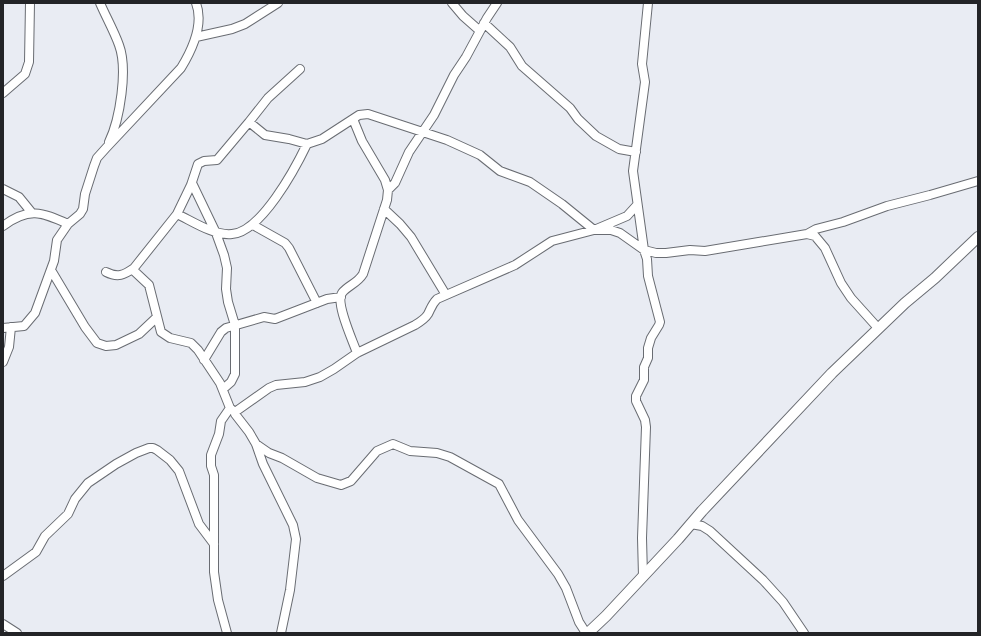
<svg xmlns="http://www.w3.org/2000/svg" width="981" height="636" font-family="'Fira Sans Condensed',sans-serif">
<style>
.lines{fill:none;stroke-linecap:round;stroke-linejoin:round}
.minor-casing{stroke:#696c72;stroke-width:10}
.tertiary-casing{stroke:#696c72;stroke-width:12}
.minor{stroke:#fff;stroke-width:8}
.tertiary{stroke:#fff;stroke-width:10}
</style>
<rect width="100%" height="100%" fill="#e9ecf3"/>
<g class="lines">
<!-- minor casing -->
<g class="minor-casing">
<path id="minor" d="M 100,3 C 106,17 114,31 119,45 C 128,69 120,119 109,142
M 452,3 L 463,16 L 480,31
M 484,23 L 510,47 L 522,66 L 570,108 L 578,119 L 596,136 L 619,149 L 636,152
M 196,37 L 232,29 L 245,24 L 278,3
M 3,93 L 25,74 L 29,62 L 30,3
M 353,119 L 362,141 L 385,180 L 388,190 L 387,200 L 363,274 C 357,284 348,285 342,293 C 335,303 353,341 357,353
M 249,122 L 265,135 L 289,139 L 307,144 L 322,139 L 359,115 L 368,114 L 447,140 L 480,155 L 500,171 L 530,182 L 562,204 L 594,230 L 611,230 L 620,233 L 644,250 L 656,253 L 666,253 L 690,250 L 705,251 L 807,234 L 815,236 L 825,248 L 841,283 L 851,298 L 878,328
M 192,183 L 216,233 L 224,255 L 227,268 L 226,289 L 228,302 L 235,325 L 235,374 L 231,382 L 223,389
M 3,189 L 19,197 L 32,213
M 388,190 L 395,183 L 409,152 L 434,115 L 454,75 L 466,57 L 487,18 L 497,3
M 384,209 L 400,224 L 411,237 L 446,295
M 177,214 C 192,221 214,236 232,234 C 261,232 295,169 307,144
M 253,225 L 285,243 L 289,248 L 317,303
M 3,226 C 29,207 41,212 68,224
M 807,234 L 816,229 L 843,222 L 887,206 L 930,195 L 978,181
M 51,270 L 85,327 L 97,343 L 106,346 L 116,345 L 139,334 L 156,318
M 133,270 L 149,285 L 161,332 L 170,338 L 191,343 L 198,350 L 220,383 L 230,408 L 235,412 L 235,414 L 249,432 L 256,444 L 263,464 L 293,525 L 296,539 L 290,590 L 281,633
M 106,272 C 118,278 124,275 134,268 L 177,214 L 191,185 L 198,164 L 204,161 L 217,160 L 249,122 L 268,98 L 300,69
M 3,328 L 24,326 L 35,313 L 54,261 L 57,240 L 68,224 L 80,214 L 83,209 L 85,194 L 94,166 L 97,158 L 106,148 L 181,68 C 192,50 204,24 196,3
M 204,360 L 221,332 L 226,328 L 264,317 L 275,319 L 327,299 L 341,297
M 3,362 L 9,347 L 11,327
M 235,412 L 269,388 L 276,385 L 305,382 L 320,377 L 334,369 L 357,353 L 415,325 C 420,322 425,319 428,314 C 431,308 432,304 437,299 L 515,265 L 552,241 L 594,230 L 627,216 L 637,205
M 256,444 L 269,453 L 282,458 L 317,478 L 341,485 L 351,481 L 377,451 L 393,444 L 410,451 L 437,453 L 450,457 L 499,484 L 518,520 L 558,574 L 566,588 L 579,622 L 586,633
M 691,524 L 702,526 L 710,531 L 763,580 L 783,602 L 804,633
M 3,576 L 36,552 L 45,536 L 68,514 L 75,499 L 88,483 L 116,464 L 136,453 L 149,448 L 153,448 L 157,450 L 170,460 L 179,471 L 199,524 L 214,544
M 643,576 L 642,538 L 646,427 L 645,420 L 636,401 L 636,396 L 644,380 L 644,367 L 648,358 L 648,348 L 651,338 L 659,325 L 660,322 L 648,276 L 647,259 L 644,250 L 633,171 L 645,82 L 642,64 L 648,3
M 3,624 L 17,633
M 227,633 L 218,600 L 214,572 L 214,475 L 211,466 L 211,455 L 219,434 L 221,421 L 230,408"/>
</g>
<!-- tertiary casing -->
<g class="tertiary-casing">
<path id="tertiary" d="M 588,633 L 606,616 L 678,539 L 702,511 L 832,373 L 905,303 L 935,278 L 978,237"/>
</g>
<!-- minor -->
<use href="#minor" class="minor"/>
<!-- tertiary -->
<use href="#tertiary" class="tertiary"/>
</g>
<!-- border -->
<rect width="981" height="636" fill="none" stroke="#232427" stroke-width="8"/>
</svg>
